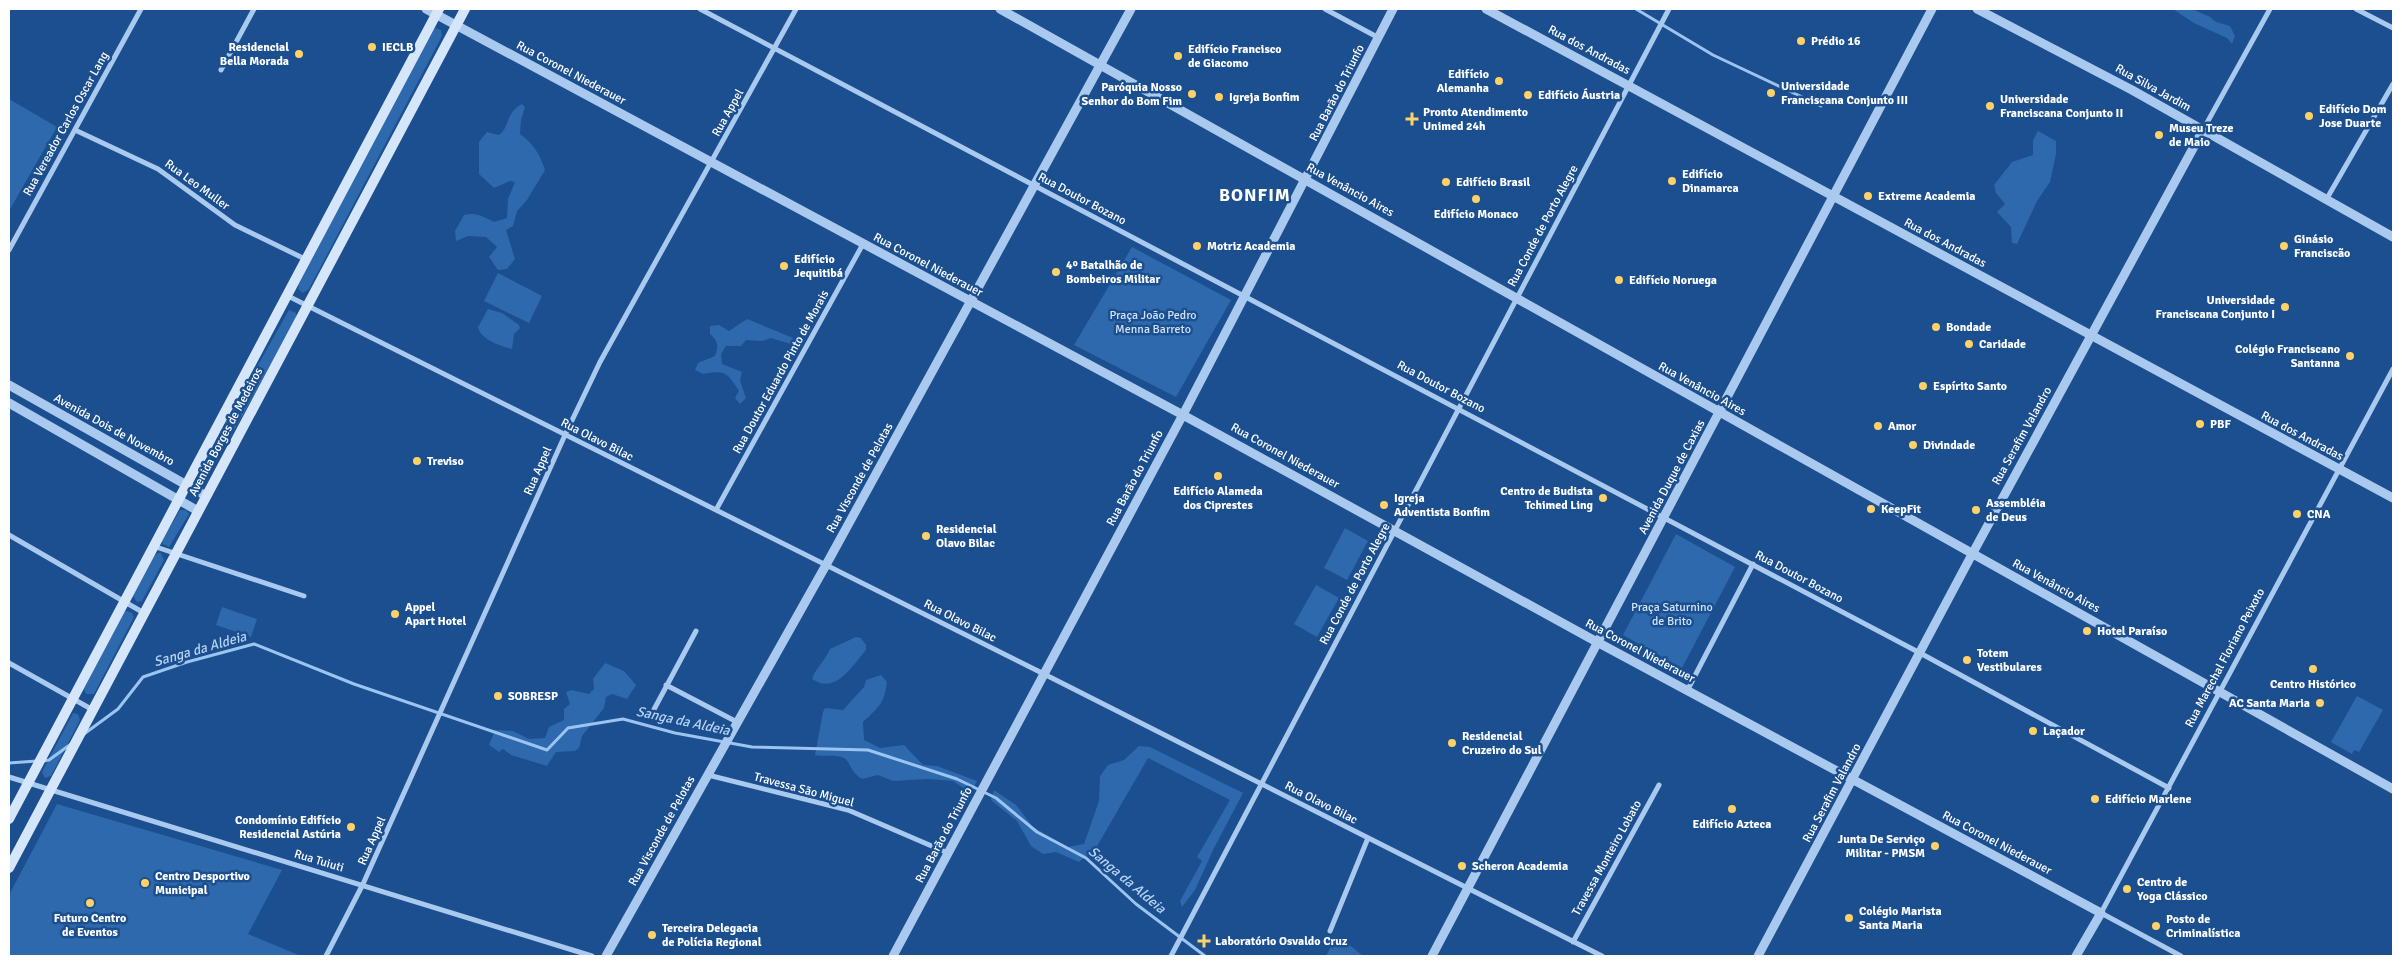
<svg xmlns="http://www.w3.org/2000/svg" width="2402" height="965" font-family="Signika,sans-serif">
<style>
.green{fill:#2e69ad}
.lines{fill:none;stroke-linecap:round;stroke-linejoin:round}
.stream{stroke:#9cc4f0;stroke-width:3}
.minor{stroke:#a9c9ee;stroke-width:5}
.tertiary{stroke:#a9c9ee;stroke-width:9}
.secondary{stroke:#d6e6fa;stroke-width:10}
.poi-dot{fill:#ffd166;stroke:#1b4f8f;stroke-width:2}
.labels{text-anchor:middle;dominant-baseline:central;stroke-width:5;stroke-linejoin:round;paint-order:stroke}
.poi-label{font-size:12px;font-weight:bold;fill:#fff;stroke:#1b4f8f;text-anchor:start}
.street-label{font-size:12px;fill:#fff;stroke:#1b4f8f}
.park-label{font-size:12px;fill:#cfe3fa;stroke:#1b4f8f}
.water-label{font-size:14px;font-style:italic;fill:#b5d3f5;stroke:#1b4f8f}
.district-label{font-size:18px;font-weight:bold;letter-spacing:1px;fill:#fff;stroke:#1b4f8f}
</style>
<rect width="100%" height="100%" fill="#1b4f8f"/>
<!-- green -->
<path class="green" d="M 2173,9 L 2192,9 L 2210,17 L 2216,22 L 2230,26 L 2235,36 L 2232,44 L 2227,38 L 2194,23 Z
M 435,28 L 441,30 L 442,36 L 309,289 L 303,293 L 298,289 L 299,284 L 431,31 Z
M 9,99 L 57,127 L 9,211 Z
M 522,104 L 525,107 L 521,120 L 520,134 C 533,143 540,154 545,170 L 527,200 L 517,211 L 513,226 L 506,230 L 515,259 L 507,269 L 498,270 L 489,257 L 497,247 L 486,237 L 468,236 L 456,241 L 455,231 L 464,215 C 476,212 484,217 494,222 L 507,218 L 508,199 L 515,182 L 510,181 L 494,188 L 479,174 L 479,142 L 487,132 L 499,135 C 510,127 505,113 522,104 Z
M 2038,131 L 2056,141 L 2056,154 L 2050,182 L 2037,201 L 2017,244 L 2012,243 L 2011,227 L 1997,212 L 2005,204 L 1996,193 L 1994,185 L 2012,162 L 2033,155 L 2033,140 Z
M 1132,247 L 1231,300 L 1176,397 L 1074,345 Z
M 498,273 L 542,296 L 529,323 L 484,301 Z
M 488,309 L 502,313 L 519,325 L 520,328 L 514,334 L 512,349 C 500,346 480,339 478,327 Z
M 289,310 L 296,313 L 297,319 L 206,480 L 202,481 L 197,477 L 198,472 Z
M 747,319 L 793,338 L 791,344 L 771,338 L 762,341 L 746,340 L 741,346 L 726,346 L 721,354 L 722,364 L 742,372 L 740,381 L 746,398 L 740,404 L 735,398 L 739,391 C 727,372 725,370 703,374 L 695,370 L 698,363 L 715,356 C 719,346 718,341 710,334 L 710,326 L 719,325 L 729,331 Z
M 180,510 L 186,510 L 189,514 L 169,547 L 163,544 L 162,541 Z
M 1345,528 L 1368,541 L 1347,580 L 1324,568 Z
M 1676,534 L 1735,567 L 1682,668 L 1623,635 Z
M 158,553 L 161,553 L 164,560 L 142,601 L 137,602 L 133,596 L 154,556 Z
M 1316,585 L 1339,598 L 1317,637 L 1294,624 Z
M 222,607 L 257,619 L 251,637 L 216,625 Z
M 127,611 L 132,613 L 134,617 L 94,694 L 86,694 L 84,689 L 123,612 Z
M 856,637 L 861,638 L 866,645 L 866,650 C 852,666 836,695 812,679 C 815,669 825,661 830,649 Z
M 605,663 L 624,671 L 636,685 L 627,699 L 612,694 L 606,697 L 604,708 L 582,736 L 579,748 L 575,751 L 556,752 L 547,766 L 511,755 L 503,749 L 499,752 L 489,745 L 495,730 L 513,731 L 529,739 L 545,738 L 549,727 L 564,720 L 564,709 L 570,704 L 566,692 L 571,690 L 589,694 L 594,689 L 593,679 Z
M 881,675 L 887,682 C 884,704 879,707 863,722 L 864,740 L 880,748 L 904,745 L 923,765 L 937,766 L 977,781 L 971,793 L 953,781 L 928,779 L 893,781 L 878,775 L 862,779 C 850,772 850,761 844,758 C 836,754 824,757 815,755 L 823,712 L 825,708 L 843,710 L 864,687 L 866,680 Z
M 2357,696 L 2383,710 L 2359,752 L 2354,750 L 2352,754 L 2331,742 Z
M 73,713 L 78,714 L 80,720 L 51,776 L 45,778 L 42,772 Z
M 1139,746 L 1150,747 L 1243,793 L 1214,848 L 1195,890 L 1182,907 L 1180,901 L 1202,861 L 1197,857 L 1230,800 L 1148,758 L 1096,848 L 1079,862 L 1056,852 L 1043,854 L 1031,846 L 1017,821 L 991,800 L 994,790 L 1016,805 L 1033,827 L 1068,847 L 1084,844 L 1099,801 L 1100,776 L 1108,765 L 1124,760 Z
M 57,804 L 282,870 L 248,934 L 301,956 L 9,956 L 9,895 Z
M 1336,942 L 1347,943 L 1363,956 L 1326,956 L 1330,948 Z"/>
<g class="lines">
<!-- stream -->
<path class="stream" d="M 1636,9 L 1713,55 L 1821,106
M 84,734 L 118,709 L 143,677 L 187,662 L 254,644 L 354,684 L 547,750 L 568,728 L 623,719 L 675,733 L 752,747 L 868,750 L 957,779 L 996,798 L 1037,832 L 1086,858 L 1136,904 L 1205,956
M 43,761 L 49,760 L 71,744
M 9,763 L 37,761"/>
<!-- minor -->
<path class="minor" d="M 700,9 L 1920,653 L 2169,788
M 1325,9 L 1379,38
M 2356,9 L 2393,28
M 221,70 L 254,9
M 75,130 L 158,169 L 235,225 L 305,259
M 2203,130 L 2270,9
M 2326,200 L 2393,84
M 9,250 L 141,9
M 286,295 L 1038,671 L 1602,956
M 716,510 L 863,244
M 9,535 L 144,613
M 153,546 L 304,596
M 9,663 L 93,710
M 666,685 L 737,722
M 1687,691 L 1753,564
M 651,715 L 696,631
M 708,775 L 848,810 L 948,853
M 9,777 L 592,956
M 1330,931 L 1368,838
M 1573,942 L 1659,785
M 326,956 L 363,884 L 565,435 L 600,362 L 796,9
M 1171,956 L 1669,9
M 2181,956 L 2101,913 L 2393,369"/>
<!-- tertiary -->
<path class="tertiary" d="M 426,9 L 1183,415 L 1597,642 L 2101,913 L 2076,956
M 1000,9 L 2393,789
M 1486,9 L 2393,498
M 1977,9 L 2132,90 L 2393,237
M 9,385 L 206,496
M 9,403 L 198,511
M 606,956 L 826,565 L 1131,9
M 893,956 L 1186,409 L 1393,9
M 1432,956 L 1932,9
M 1758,956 L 1969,560 L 2203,130"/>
<!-- secondary -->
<path class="secondary" d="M 9,819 L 439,9
M 9,868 L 465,9"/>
</g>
<!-- markers -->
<g class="poi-dot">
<circle cx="1801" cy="41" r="5"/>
<circle cx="372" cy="47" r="5"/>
<circle cx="299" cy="54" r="5"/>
<circle cx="1178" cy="56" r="5"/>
<circle cx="1499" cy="81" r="5"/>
<circle cx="1771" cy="93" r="5"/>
<circle cx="1192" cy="94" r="5"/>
<circle cx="1528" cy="95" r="5"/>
<circle cx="1219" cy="97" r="5"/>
<circle cx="1990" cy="106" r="5"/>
<circle cx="2309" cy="116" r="5"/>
<path d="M1409.5 111.5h5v5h5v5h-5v5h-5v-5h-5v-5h5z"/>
<circle cx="2159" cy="135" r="5"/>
<circle cx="1672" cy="181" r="5"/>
<circle cx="1446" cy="182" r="5"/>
<circle cx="1868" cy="196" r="5"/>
<circle cx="1476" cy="199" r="5"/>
<circle cx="1197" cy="246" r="5"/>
<circle cx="2284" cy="246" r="5"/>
<circle cx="784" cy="266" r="5"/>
<circle cx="1056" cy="272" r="5"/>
<circle cx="1619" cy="280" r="5"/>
<circle cx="2285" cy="307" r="5"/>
<circle cx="1936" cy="327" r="5"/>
<circle cx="1969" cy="344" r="5"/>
<circle cx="2350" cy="356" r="5"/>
<circle cx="1923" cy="386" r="5"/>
<circle cx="2200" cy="424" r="5"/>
<circle cx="1878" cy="426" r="5"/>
<circle cx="1913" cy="445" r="5"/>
<circle cx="417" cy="461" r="5"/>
<circle cx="1218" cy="476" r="5"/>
<circle cx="1603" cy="498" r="5"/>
<circle cx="1384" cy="505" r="5"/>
<circle cx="1871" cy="509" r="5"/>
<circle cx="1976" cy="510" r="5"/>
<circle cx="2297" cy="514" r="5"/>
<circle cx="926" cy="536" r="5"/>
<circle cx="395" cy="614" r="5"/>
<circle cx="2087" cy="631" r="5"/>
<circle cx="1967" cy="660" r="5"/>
<circle cx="2313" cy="669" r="5"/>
<circle cx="498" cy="696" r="5"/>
<circle cx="2320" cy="703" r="5"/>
<circle cx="2033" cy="731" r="5"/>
<circle cx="1452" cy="743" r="5"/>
<circle cx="2095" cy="799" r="5"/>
<circle cx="1732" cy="809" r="5"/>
<circle cx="351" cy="827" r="5"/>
<circle cx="1935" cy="846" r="5"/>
<circle cx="1462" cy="866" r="5"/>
<circle cx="145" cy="883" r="5"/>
<circle cx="2127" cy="889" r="5"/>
<circle cx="90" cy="903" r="5"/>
<circle cx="1849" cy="918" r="5"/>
<circle cx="2156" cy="926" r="5"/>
<circle cx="652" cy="935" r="5"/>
<path d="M1201.5 933.5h5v5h5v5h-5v5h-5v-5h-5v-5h5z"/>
</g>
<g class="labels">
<!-- poi labels -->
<g class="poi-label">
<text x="1811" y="41">Prédio 16</text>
<text x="289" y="47" text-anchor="end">Residencial<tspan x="289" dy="14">Bella Morada</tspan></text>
<text x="382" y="47">IECLB</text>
<text x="1188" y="49">Edifício Francisco<tspan x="1188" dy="14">de Giacomo</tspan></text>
<text x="1489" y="74" text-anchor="end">Edifício<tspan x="1489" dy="14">Alemanha</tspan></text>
<text x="1781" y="86">Universidade<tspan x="1781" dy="14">Franciscana Conjunto III</tspan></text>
<text x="1182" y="87" text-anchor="end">Paróquia Nosso<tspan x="1182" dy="14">Senhor do Bom Fim</tspan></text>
<text x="1538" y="95">Edifício Áustria</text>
<text x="1229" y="97">Igreja Bonfim</text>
<text x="2000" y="99">Universidade<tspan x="2000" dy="14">Franciscana Conjunto II</tspan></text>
<text x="2319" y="109">Edifício Dom<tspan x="2319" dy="14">Jose Duarte</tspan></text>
<text x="1423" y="112">Pronto Atendimento<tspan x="1423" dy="14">Unimed 24h</tspan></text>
<text x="2169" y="128">Museu Treze<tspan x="2169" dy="14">de Maio</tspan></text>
<text x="1682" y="174">Edifício<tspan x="1682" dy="14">Dinamarca</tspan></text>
<text x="1456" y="182">Edifício Brasil</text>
<text x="1878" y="196">Extreme Academia</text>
<text x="1476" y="214" text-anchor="middle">Edifício Monaco</text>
<text x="2294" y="239">Ginásio<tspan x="2294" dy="14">Franciscão</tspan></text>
<text x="1207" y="246">Motriz Academia</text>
<text x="794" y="259">Edifício<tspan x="794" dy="14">Jequitibá</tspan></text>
<text x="1066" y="265">4º Batalhão de<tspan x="1066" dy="14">Bombeiros Militar</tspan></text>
<text x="1629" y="280">Edifício Noruega</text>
<text x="2275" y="300" text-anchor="end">Universidade<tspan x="2275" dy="14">Franciscana Conjunto I</tspan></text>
<text x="1946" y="327">Bondade</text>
<text x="1979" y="344">Caridade</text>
<text x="2340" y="349" text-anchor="end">Colégio Franciscano<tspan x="2340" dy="14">Santanna</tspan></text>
<text x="1933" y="386">Espírito Santo</text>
<text x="2210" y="424">PBF</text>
<text x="1888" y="426">Amor</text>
<text x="1923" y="445">Divindade</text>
<text x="427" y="461">Treviso</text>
<text x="1218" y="491" text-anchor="middle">Edifício Alameda<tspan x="1218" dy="14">dos Ciprestes</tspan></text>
<text x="1593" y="491" text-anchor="end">Centro de Budista<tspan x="1593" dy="14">Tchimed Ling</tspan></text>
<text x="1394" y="498">Igreja<tspan x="1394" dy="14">Adventista Bonfim</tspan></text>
<text x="1986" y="503">Assembléia<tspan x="1986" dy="14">de Deus</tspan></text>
<text x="1881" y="509">KeepFit</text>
<text x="2307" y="514">CNA</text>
<text x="936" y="529">Residencial<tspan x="936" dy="14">Olavo Bilac</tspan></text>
<text x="405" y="607">Appel<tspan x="405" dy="14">Apart Hotel</tspan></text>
<text x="2097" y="631">Hotel Paraíso</text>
<text x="1977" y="653">Totem<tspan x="1977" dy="14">Vestibulares</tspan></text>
<text x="2313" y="684" text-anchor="middle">Centro Histórico</text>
<text x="508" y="696">SOBRESP</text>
<text x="2310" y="703" text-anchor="end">AC Santa Maria</text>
<text x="2043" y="731">Laçador</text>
<text x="1462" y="736">Residencial<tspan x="1462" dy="14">Cruzeiro do Sul</tspan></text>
<text x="2105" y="799">Edifício Marlene</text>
<text x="341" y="820" text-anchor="end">Condomínio Edifício<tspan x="341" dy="14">Residencial Astúria</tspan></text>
<text x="1732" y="824" text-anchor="middle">Edifício Azteca</text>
<text x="1925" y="839" text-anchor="end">Junta De Serviço<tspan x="1925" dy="14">Militar - PMSM</tspan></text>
<text x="1472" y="866">Scheron Academia</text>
<text x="155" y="876">Centro Desportivo<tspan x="155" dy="14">Municipal</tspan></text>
<text x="2137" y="882">Centro de<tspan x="2137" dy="14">Yoga Clássico</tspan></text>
<text x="1859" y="911">Colégio Marista<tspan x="1859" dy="14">Santa Maria</tspan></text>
<text x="90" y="918" text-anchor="middle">Futuro Centro<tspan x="90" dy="14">de Eventos</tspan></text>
<text x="2166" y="919">Posto de<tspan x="2166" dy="14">Criminalística</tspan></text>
<text x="662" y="928">Terceira Delegacia<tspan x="662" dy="14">de Polícia Regional</tspan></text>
<text x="1215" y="941">Laboratório Osvaldo Cruz</text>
</g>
<!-- street labels -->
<g class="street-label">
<text transform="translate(1589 50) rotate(28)">Rua dos Andradas</text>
<text transform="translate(571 73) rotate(28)">Rua Coronel Niederauer</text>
<text transform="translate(2153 88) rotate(29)">Rua Silva Jardim</text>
<text transform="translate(1337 93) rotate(-63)">Rua Barão do Triunfo</text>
<text transform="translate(728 113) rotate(-61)">Rua Appel</text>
<text transform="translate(66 124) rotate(-61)">Rua Vereador Carlos Oscar Lang</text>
<text transform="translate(197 185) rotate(36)">Rua Leo Muller</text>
<text transform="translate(1350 190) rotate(29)">Rua Venâncio Aires</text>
<text transform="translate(1082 199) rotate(28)">Rua Doutor Bozano</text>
<text transform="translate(1543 226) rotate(-62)">Rua Conde de Porto Alegre</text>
<text transform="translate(1945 243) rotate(28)">Rua dos Andradas</text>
<text transform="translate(928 265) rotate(28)">Rua Coronel Niederauer</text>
<text transform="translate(781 372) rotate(-61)">Rua Doutor Eduardo Pinto de Morais</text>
<text transform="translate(1441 387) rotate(28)">Rua Doutor Bozano</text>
<text transform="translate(1702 389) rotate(29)">Rua Venâncio Aires</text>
<text transform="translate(114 430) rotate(29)">Avenida Dois de Novembro</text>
<text transform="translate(226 432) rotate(-62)">Avenida Borges de Medeiros</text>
<text transform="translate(2022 436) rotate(-61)">Rua Serafim Valandro</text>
<text transform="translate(2302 436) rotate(28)">Rua dos Andradas</text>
<text transform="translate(597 440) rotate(27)">Rua Olavo Bilac</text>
<text transform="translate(1285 456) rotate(29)">Rua Coronel Niederauer</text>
<text transform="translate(538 471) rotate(-66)">Rua Appel</text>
<text transform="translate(1672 477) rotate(-62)">Avenida Duque de Caxias</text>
<text transform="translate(860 478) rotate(-61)">Rua Visconde de Pelotas</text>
<text transform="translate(1135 478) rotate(-62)">Rua Barão do Triunfo</text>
<text transform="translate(1799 577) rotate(28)">Rua Doutor Bozano</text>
<text transform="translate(1355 584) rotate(-62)">Rua Conde de Porto Alegre</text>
<text transform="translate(2056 586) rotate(29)">Rua Venâncio Aires</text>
<text transform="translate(960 621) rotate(27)">Rua Olavo Bilac</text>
<text transform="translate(1640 651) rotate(28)">Rua Coronel Niederauer</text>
<text transform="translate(2225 658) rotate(-62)">Rua Marechal Floriano Peixoto</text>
<text transform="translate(804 790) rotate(15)">Travessa São Miguel</text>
<text transform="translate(1832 793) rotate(-62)">Rua Serafim Valandro</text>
<text transform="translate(1321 803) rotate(27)">Rua Olavo Bilac</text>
<text transform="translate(662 831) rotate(-61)">Rua Visconde de Pelotas</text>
<text transform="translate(944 835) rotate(-62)">Rua Barão do Triunfo</text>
<text transform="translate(372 841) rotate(-66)">Rua Appel</text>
<text transform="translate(1997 843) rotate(28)">Rua Coronel Niederauer</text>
<text transform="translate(1607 858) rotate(-61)">Travessa Monteiro Lobato</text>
<text transform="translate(319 861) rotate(17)">Rua Tuiuti</text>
</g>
<!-- park labels -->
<g class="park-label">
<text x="1153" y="315">Praça João Pedro<tspan x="1153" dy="14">Menna Barreto</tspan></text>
<text x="1672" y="607">Praça Saturnino<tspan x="1672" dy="14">de Brito</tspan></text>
</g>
<!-- water labels -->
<g class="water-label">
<text transform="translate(200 649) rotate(-16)">Sanga da Aldeia</text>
<text transform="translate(683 721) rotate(12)">Sanga da Aldeia</text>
<text transform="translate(1127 880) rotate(40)">Sanga da Aldeia</text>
</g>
<!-- district labels -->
<g class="district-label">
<text x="1255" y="195">BONFIM</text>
</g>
</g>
<!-- border -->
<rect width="2402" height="965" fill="none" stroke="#ffffff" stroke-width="20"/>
</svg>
